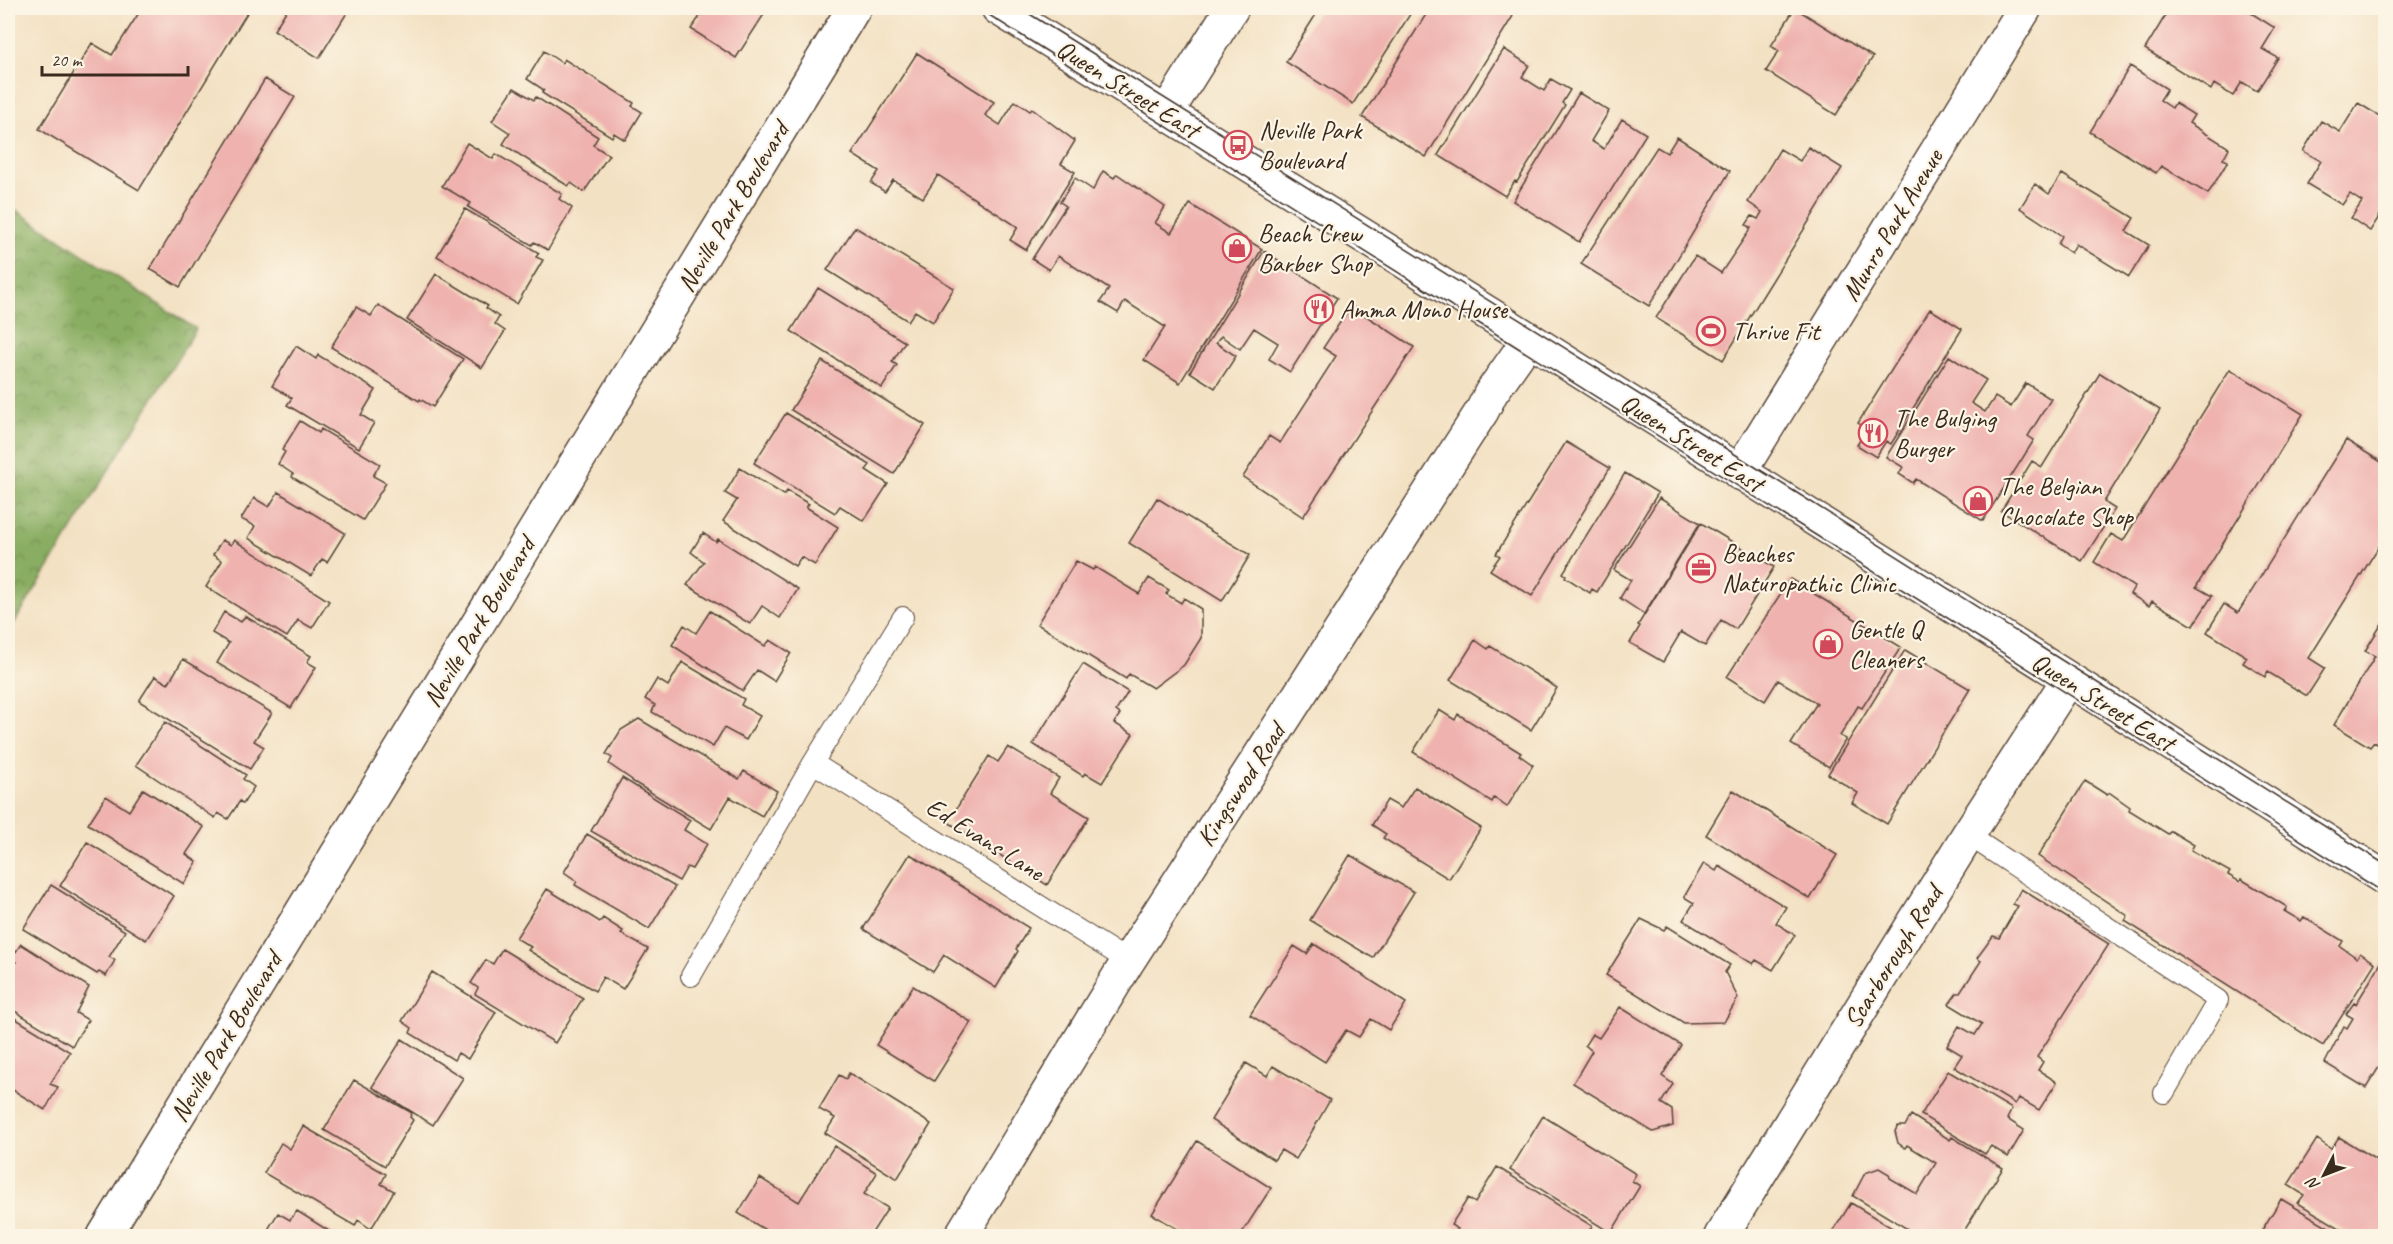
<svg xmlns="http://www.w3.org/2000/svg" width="2393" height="1244" font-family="Caveat,sans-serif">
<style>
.forest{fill:url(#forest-crowns);stroke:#626c40;stroke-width:1.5}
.building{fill:#efb2af}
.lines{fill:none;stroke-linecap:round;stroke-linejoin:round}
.service-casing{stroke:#574537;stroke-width:22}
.minor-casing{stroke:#574537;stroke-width:36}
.secondary-casing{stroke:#574537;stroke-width:36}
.service{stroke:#fff;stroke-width:20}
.minor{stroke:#fff;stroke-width:33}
.secondary{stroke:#fff;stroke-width:33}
.tram{stroke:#3b2a1e;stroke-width:1.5}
.labels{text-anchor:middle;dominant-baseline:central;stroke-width:4.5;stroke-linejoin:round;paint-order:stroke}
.street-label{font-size:26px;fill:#3b2a1e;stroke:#fcf5e5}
.poi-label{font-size:26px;fill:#3b2a1e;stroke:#fcf5e5;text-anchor:start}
</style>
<defs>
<pattern id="forest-crowns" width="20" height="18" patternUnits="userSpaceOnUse" patternTransform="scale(1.5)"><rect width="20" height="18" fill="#89ad62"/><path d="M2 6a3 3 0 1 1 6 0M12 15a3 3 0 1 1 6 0" fill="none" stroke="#718d50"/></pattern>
</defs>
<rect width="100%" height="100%" fill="#fcf5e5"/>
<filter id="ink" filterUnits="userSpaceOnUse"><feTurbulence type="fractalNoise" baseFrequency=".0167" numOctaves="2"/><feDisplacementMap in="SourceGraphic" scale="12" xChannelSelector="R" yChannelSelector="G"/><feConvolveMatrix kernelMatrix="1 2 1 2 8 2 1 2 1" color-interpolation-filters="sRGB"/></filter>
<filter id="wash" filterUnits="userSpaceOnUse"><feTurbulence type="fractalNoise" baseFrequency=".008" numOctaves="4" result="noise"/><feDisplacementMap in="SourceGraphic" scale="24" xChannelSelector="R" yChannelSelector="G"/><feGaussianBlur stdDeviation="1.35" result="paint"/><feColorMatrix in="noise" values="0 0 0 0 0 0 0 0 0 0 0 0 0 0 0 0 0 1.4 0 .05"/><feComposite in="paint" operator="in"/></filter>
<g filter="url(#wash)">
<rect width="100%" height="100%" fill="#f3e1c3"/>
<!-- forest -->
<path class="forest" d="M 11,207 L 196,329 L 8,633 L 8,213 Z"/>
<g id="blocks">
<!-- building -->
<path class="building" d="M 142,8 L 250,8 L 139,190 L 39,129 L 92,43 L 112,55 Z
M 288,8 L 350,8 L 319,58 L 274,30 Z
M 689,8 L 768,8 L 736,58 L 691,29 L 701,15 Z
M 1320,8 L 1414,8 L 1353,104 L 1286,62 Z
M 1430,8 L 1499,8 L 1513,16 L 1426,157 L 1362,117 Z
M 1795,8 L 1873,57 L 1836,115 L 1766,71 L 1779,51 L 1771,46 Z
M 2170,8 L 2248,8 L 2248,11 L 2275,28 L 2262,49 L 2278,58 L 2257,91 L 2242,82 L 2233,96 L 2214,84 L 2211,90 L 2145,49 Z
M 1504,49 L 1529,65 L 1522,77 L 1544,91 L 1551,79 L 1570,90 L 1562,103 L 1565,105 L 1517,182 L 1515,181 L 1505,196 L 1438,155 Z
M 544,51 L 562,63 L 564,59 L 634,103 L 632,106 L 642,112 L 625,140 L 614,133 L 612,137 L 542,93 L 544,90 L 527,79 Z
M 917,53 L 994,102 L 985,115 L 1000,125 L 1015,101 L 1030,111 L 1032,109 L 1075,141 L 1061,164 L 1075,172 L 1026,250 L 1010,240 L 1018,227 L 938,175 L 923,198 L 893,180 L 885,192 L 871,183 L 879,171 L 852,154 Z
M 2130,66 L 2167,89 L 2160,100 L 2172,108 L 2175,103 L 2194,115 L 2189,123 L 2229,148 L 2223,159 L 2228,161 L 2208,194 L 2161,166 L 2156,173 L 2090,132 Z
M 265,79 L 295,97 L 180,287 L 150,269 Z
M 514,88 L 534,100 L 536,97 L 598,137 L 593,145 L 609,155 L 584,192 L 571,183 L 568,186 L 503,144 L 510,133 L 492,121 Z
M 1579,93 L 1609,111 L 1591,141 L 1604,149 L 1622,119 L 1646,134 L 1579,242 L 1513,201 Z
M 2358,103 L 2386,120 L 2386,206 L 2370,231 L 2351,218 L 2362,202 L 2350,194 L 2342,205 L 2307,184 L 2321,161 L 2303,151 L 2321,121 L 2340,132 Z
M 1677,137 L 1730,171 L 1649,306 L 1581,264 L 1657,147 L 1667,153 Z
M 467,143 L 493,159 L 496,154 L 562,194 L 559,199 L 572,208 L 548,250 L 534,242 L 532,245 L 468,207 L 471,203 L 442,186 Z
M 1808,147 L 1842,168 L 1723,360 L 1656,318 L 1695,256 L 1721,273 L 1751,228 L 1746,225 L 1752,216 L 1758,219 L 1762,212 L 1748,202 L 1780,149 L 1800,161 Z
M 1103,171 L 1114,178 L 1117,174 L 1165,207 L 1155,223 L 1171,233 L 1190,204 L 1262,249 L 1180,383 L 1144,360 L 1165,327 L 1125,301 L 1118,313 L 1100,302 L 1109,289 L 1058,256 L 1049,270 L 1032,259 L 1066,206 L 1060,202 L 1075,178 L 1093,190 Z
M 2062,174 L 2134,218 L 2126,231 L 2149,245 L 2129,277 L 2076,244 L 2071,253 L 2058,244 L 2062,236 L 2020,208 L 2035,184 L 2049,194 Z
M 465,209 L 539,253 L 536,257 L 543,260 L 517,304 L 437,256 Z
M 855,227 L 954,288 L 933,322 L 915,311 L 908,321 L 827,270 Z
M 1264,251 L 1337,298 L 1290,372 L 1269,359 L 1278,343 L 1254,328 L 1240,349 L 1221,336 L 1216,343 L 1236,356 L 1215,388 L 1190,372 Z
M 436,274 L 488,306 L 486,308 L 499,317 L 495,324 L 505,331 L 482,368 L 407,320 Z
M 818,288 L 905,342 L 892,362 L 897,365 L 882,388 L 791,331 Z
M 378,305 L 463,359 L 433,407 L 420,399 L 419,401 L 331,347 L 356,307 L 371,316 Z
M 1351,306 L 1414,347 L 1303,517 L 1243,477 L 1269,436 L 1280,443 L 1336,356 L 1323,348 Z
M 1930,309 L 1962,329 L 1891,444 L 1886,441 L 1876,457 L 1857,445 L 1867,429 L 1858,423 Z
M 296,346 L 316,359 L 318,355 L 376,390 L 361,415 L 374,423 L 359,448 L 287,405 L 292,398 L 272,386 Z
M 1949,356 L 1986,380 L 1971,403 L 1985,412 L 1995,397 L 2011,407 L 2026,383 L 2051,399 L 2028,436 L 2034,440 L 1983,521 L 1916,479 L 1913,483 L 1899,474 L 1903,467 L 1886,457 Z
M 822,361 L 925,425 L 894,474 L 791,410 Z
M 2230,369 L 2303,414 L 2196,587 L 2212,596 L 2193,626 L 2152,601 L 2149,606 L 2130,594 L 2134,587 L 2094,562 L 2111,534 L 2123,541 Z
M 2100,373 L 2160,410 L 2104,502 L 2115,509 L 2082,561 L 2001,511 L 2032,461 L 2042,467 Z
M 786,413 L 870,465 L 866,470 L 888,484 L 864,521 L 840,506 L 835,513 L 754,463 Z
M 300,421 L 319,433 L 321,429 L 380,464 L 373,476 L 386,483 L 363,520 L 292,477 L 293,474 L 278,464 L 285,452 L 282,450 Z
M 2346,440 L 2386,465 L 2386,535 L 2309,658 L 2325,668 L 2307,696 L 2268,672 L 2265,677 L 2243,663 L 2247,657 L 2207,632 L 2224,604 L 2238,613 Z
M 1566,442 L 1610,468 L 1532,596 L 1490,570 L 1500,556 L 1496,554 Z
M 740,468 L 784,495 L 787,491 L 809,504 L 806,507 L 838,527 L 815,565 L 801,557 L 795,566 L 723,521 L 737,500 L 725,493 Z
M 1625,473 L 1658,493 L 1597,592 L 1592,589 L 1590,593 L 1565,577 L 1566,575 L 1563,573 Z
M 278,492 L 345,533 L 327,562 L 322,559 L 311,576 L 248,538 L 255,526 L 241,519 L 254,498 L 269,507 Z
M 1157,498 L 1250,555 L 1222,601 L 1129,543 Z
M 1659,498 L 1700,523 L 1644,614 L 1620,598 L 1631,580 L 1614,570 Z
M 1701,523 L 1774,567 L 1736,629 L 1721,620 L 1705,646 L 1681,632 L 1663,662 L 1630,643 L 1640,626 L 1638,625 Z
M 703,533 L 716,542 L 718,539 L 798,589 L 780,618 L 762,606 L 750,624 L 687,585 L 704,562 L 691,552 Z
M 222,540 L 231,545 L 234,540 L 329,601 L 312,628 L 298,620 L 287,637 L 206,587 L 222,561 L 213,555 Z
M 1076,561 L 1093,570 L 1095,567 L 1139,594 L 1149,578 L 1169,590 L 1166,594 L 1181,603 L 1184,598 L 1201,609 L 1201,638 L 1184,665 L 1153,688 L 1129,674 L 1126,679 L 1037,624 Z
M 1790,579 L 1901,647 L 1862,708 L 1858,706 L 1840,736 L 1846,739 L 1829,767 L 1791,744 L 1817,703 L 1778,680 L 1765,701 L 1727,677 Z
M 710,611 L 765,646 L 770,640 L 791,653 L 774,681 L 757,670 L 743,691 L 672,645 L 684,625 L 696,633 Z
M 224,612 L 241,622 L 245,616 L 311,656 L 307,662 L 316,667 L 291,708 L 217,663 L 229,643 L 212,633 Z
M 2386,617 L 2386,749 L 2374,742 L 2370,747 L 2334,725 L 2375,656 L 2365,651 Z
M 1475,640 L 1488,649 L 1490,646 L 1557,688 L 1531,730 L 1450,680 Z
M 1905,650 L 1970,689 L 1887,824 L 1852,803 L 1858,793 L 1828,774 Z
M 183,659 L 272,713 L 254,741 L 264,747 L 250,769 L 139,701 L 155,676 L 168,684 Z
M 682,662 L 744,699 L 741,705 L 760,716 L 746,740 L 724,728 L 713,747 L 652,712 L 655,705 L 645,699 L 657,679 L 668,686 Z
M 1083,664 L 1128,692 L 1116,711 L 1120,714 L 1114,723 L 1133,734 L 1102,783 L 1085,773 L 1083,776 L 1033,744 Z
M 1439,710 L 1455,720 L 1458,714 L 1521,753 L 1519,755 L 1533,765 L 1507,807 L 1494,798 L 1492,802 L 1413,752 Z
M 639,719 L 739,779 L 744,771 L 777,791 L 762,816 L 730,797 L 711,829 L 632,781 L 632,780 L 609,764 L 612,758 L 606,754 L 621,730 Z
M 165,722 L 246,775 L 243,779 L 254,787 L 243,804 L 240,801 L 228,819 L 218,813 L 215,818 L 136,765 Z
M 1008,747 L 1059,778 L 1050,793 L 1089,817 L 1047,885 L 948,822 L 989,756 L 998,762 Z
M 622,778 L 690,820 L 684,830 L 707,844 L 692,869 L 687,867 L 679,881 L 591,831 Z
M 2085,781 L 2107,795 L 2110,793 L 2130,807 L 2129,810 L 2168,834 L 2171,831 L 2194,845 L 2191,850 L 2230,872 L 2228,875 L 2240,882 L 2241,879 L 2287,907 L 2284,911 L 2301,921 L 2304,917 L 2343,941 L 2340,946 L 2357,958 L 2360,953 L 2375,963 L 2323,1046 L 2125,921 L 2128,916 L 2038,856 Z
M 1415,787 L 1481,828 L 1449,879 L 1383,838 L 1386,834 L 1372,825 L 1387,800 L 1401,808 Z
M 143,789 L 204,827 L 186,854 L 197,862 L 184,884 L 88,824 L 106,796 L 129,811 Z
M 1733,790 L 1837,855 L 1810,899 L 1706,835 Z
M 587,834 L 675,887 L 649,929 L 575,885 L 577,881 L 564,872 Z
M 87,842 L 174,896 L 146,940 L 60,886 Z
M 910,854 L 1029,928 L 1016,949 L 1018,951 L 996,988 L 944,955 L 933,972 L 863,929 Z
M 1350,855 L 1414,892 L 1373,958 L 1310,920 Z
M 1704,863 L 1716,871 L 1719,866 L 1786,907 L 1776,923 L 1795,935 L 1773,970 L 1756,960 L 1753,964 L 1683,920 L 1694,903 L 1684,897 Z
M 51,885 L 125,931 L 109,957 L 115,960 L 106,976 L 99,972 L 97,974 L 23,929 Z
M 547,889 L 600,922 L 603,918 L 623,931 L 621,934 L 648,949 L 623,989 L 603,977 L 595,991 L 528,950 L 531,947 L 516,938 Z
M 2021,889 L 2109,944 L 2037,1057 L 2043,1062 L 2038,1070 L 2057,1082 L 2039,1110 L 2019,1098 L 2015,1104 L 1954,1067 L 1962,1055 L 1947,1046 L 1959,1026 L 1975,1035 L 1982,1024 L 1949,1004 L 1957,993 L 1960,993 L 1981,961 L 1977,958 L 1993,936 L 1999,938 L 2018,906 L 2013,904 Z
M 1641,919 L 1664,930 L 1667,926 L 1730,965 L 1725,972 L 1738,998 L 1724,1022 L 1684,1023 L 1606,975 Z
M 21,944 L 89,987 L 76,1013 L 88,1020 L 72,1046 L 8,1007 L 8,995 L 11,989 L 8,987 L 8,975 L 16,962 L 11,959 Z
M 1314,944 L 1406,1003 L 1389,1030 L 1371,1019 L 1359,1037 L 1346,1030 L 1325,1062 L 1250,1015 L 1294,946 L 1307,954 Z
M 502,949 L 583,998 L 555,1043 L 475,994 L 478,988 L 471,983 L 486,960 L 493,964 Z
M 2381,963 L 2386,966 L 2386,1056 L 2366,1088 L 2325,1063 L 2344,1026 L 2347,1028 L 2353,1018 L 2346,1014 L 2354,1003 L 2356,1004 Z
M 432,972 L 496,1012 L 468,1059 L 458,1053 L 454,1060 L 410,1033 L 412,1028 L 402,1021 Z
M 913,986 L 971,1022 L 934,1081 L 876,1045 Z
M 1620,1007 L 1681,1045 L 1662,1076 L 1673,1084 L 1661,1103 L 1672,1110 L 1673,1126 L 1653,1132 L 1573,1083 L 1592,1051 L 1585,1045 L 1592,1034 L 1599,1038 Z
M 8,1014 L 70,1052 L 50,1084 L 58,1087 L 45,1110 L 8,1087 Z
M 402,1039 L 463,1078 L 433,1125 L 372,1087 Z
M 1246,1063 L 1267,1076 L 1273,1066 L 1330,1100 L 1296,1159 L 1281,1150 L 1274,1160 L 1211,1120 Z
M 1948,1071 L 2012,1109 L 2007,1119 L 2024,1130 L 2008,1157 L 1991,1146 L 1985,1154 L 1921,1115 Z
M 849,1073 L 931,1124 L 897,1179 L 825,1133 L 835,1118 L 819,1109 L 839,1075 L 846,1079 Z
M 354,1080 L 412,1113 L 410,1117 L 413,1120 L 385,1166 L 324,1130 Z
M 1911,1115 L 1950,1140 L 1952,1137 L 2003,1168 L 1961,1236 L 1919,1236 L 1853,1196 L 1865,1173 L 1879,1168 L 1889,1174 L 1890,1178 L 1917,1194 L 1936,1163 L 1907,1145 L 1905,1148 L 1898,1143 L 1895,1131 L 1898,1126 L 1905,1126 Z
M 1543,1116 L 1636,1174 L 1632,1181 L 1640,1186 L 1611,1233 L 1510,1170 Z
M 303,1126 L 386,1174 L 381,1184 L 394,1191 L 371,1229 L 358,1220 L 355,1226 L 264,1173 L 281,1143 L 290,1149 Z
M 2339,1137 L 2386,1166 L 2386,1236 L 2353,1236 L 2298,1203 L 2304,1195 L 2288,1185 L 2317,1139 L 2331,1149 Z
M 1197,1141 L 1271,1188 L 1240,1236 L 1189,1236 L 1152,1214 Z
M 834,1146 L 877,1173 L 864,1194 L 888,1208 L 870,1236 L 775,1236 L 738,1213 L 760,1178 L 799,1202 Z
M 1497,1167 L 1592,1226 L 1586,1236 L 1453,1236 L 1458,1229 L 1451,1225 L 1468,1198 L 1475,1203 Z
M 2281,1199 L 2344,1236 L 2261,1236 L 2259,1235 Z
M 1851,1203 L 1905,1236 L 1830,1236 Z
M 297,1211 L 337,1236 L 264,1236 L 278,1213 L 290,1220 Z"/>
</g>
</g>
<g filter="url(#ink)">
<use href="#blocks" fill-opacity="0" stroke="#574537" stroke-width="1.5"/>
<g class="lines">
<!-- service casing -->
<g class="service-casing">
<path id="service" d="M 813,763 L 1128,961
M 1968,835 L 2218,1000 L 2164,1093
M 691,976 L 813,763 L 903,617"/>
</g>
<!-- minor casing -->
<g class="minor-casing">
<path id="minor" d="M 1167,112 L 1232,8
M 1739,473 L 2025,8
M 104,1236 L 854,8
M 961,1236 L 1128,961 L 1482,411 L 1491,393 L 1529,339
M 1721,1236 L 1968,835 L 2068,680"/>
</g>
<!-- secondary casing -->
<g class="secondary-casing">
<path id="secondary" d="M 998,8 L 1529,339 L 2386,879"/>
</g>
<!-- service -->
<use href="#service" class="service"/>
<!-- minor -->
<use href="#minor" class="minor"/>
<!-- secondary -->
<use href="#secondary" class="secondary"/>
<!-- tram -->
<path class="tram" d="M 978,8 L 2386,894
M 1020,8 L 1797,493 L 2386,865"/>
</g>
</g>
<!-- icons -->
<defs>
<g id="bus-ring" transform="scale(1.5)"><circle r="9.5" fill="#fcf5e5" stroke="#d1495b" stroke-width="1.5"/><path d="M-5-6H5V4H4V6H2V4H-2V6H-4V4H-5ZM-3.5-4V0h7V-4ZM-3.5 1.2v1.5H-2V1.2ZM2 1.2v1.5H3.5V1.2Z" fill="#d1495b"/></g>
<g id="shop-ring" transform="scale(1.5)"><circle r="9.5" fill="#fcf5e5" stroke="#d1495b" stroke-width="1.5"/><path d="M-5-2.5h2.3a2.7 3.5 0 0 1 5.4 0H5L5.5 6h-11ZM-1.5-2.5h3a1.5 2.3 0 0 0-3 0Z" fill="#d1495b"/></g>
<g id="restaurant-ring" transform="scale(1.5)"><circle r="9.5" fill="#fcf5e5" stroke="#d1495b" stroke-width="1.5"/><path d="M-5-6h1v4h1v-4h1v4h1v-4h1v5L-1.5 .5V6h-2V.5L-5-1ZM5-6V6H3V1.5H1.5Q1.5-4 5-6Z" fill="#d1495b"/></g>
<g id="stadium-ring" transform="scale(1.5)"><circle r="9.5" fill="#fcf5e5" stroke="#d1495b" stroke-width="1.5"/><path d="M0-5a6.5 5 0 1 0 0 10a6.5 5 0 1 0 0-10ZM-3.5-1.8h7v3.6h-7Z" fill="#d1495b"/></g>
<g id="office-ring" transform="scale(1.5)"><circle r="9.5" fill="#fcf5e5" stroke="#d1495b" stroke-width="1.5"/><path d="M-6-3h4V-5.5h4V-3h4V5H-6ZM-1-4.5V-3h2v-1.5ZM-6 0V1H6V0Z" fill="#d1495b"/></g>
</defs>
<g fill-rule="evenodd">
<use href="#bus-ring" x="1238" y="145"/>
<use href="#shop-ring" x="1237" y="248"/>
<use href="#restaurant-ring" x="1319" y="309"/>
<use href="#stadium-ring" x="1711" y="331"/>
<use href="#restaurant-ring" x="1873" y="433"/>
<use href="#shop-ring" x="1978" y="501"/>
<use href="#office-ring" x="1701" y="568"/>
<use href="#shop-ring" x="1828" y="644"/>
</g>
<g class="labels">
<!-- street labels -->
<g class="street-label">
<text transform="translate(1128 89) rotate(32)">Queen Street East</text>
<text transform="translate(733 207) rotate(-59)">Neville Park Boulevard</text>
<text transform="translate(1892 225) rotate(-59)">Munro Park Avenue</text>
<text transform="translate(1692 443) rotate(32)">Queen Street East</text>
<text transform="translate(479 622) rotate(-59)">Neville Park Boulevard</text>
<text transform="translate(2103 702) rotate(32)">Queen Street East</text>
<text transform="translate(1241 785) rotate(-57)">Kingswood Road</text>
<text transform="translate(985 839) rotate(32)">Ed Evans Lane</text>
<text transform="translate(1893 957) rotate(-58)">Scarborough Road</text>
<text transform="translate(226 1037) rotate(-59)">Neville Park Boulevard</text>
</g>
<!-- poi labels -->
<g class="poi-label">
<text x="1259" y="130">Neville Park<tspan x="1259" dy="30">Boulevard</tspan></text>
<text x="1258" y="233">Beach Crew<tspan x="1258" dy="30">Barber Shop</tspan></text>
<text x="1340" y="309">Amma Mono House</text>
<text x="1732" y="331">Thrive Fit</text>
<text x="1894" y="418">The Bulging<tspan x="1894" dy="30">Burger</tspan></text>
<text x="1999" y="486">The Belgian<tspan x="1999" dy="30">Chocolate Shop</tspan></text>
<text x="1722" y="553">Beaches<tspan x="1722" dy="30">Naturopathic Clinic</tspan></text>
<text x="1849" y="629">Gentle Q<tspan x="1849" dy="30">Cleaners</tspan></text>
</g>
</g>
<!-- margin -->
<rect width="2393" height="1244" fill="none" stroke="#fcf5e5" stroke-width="30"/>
<!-- north arrow -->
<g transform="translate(2324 1175) rotate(228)" stroke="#fcf5e5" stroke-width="4.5" paint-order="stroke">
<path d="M0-4.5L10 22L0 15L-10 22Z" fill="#3b2a1e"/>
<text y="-9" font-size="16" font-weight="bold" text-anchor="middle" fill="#3b2a1e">N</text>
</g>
<!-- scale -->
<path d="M42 66v9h146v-9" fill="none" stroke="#3b2a1e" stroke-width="3"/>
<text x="51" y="66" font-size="18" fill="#3b2a1e" stroke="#fcf5e5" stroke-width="4.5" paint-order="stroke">20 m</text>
</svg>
